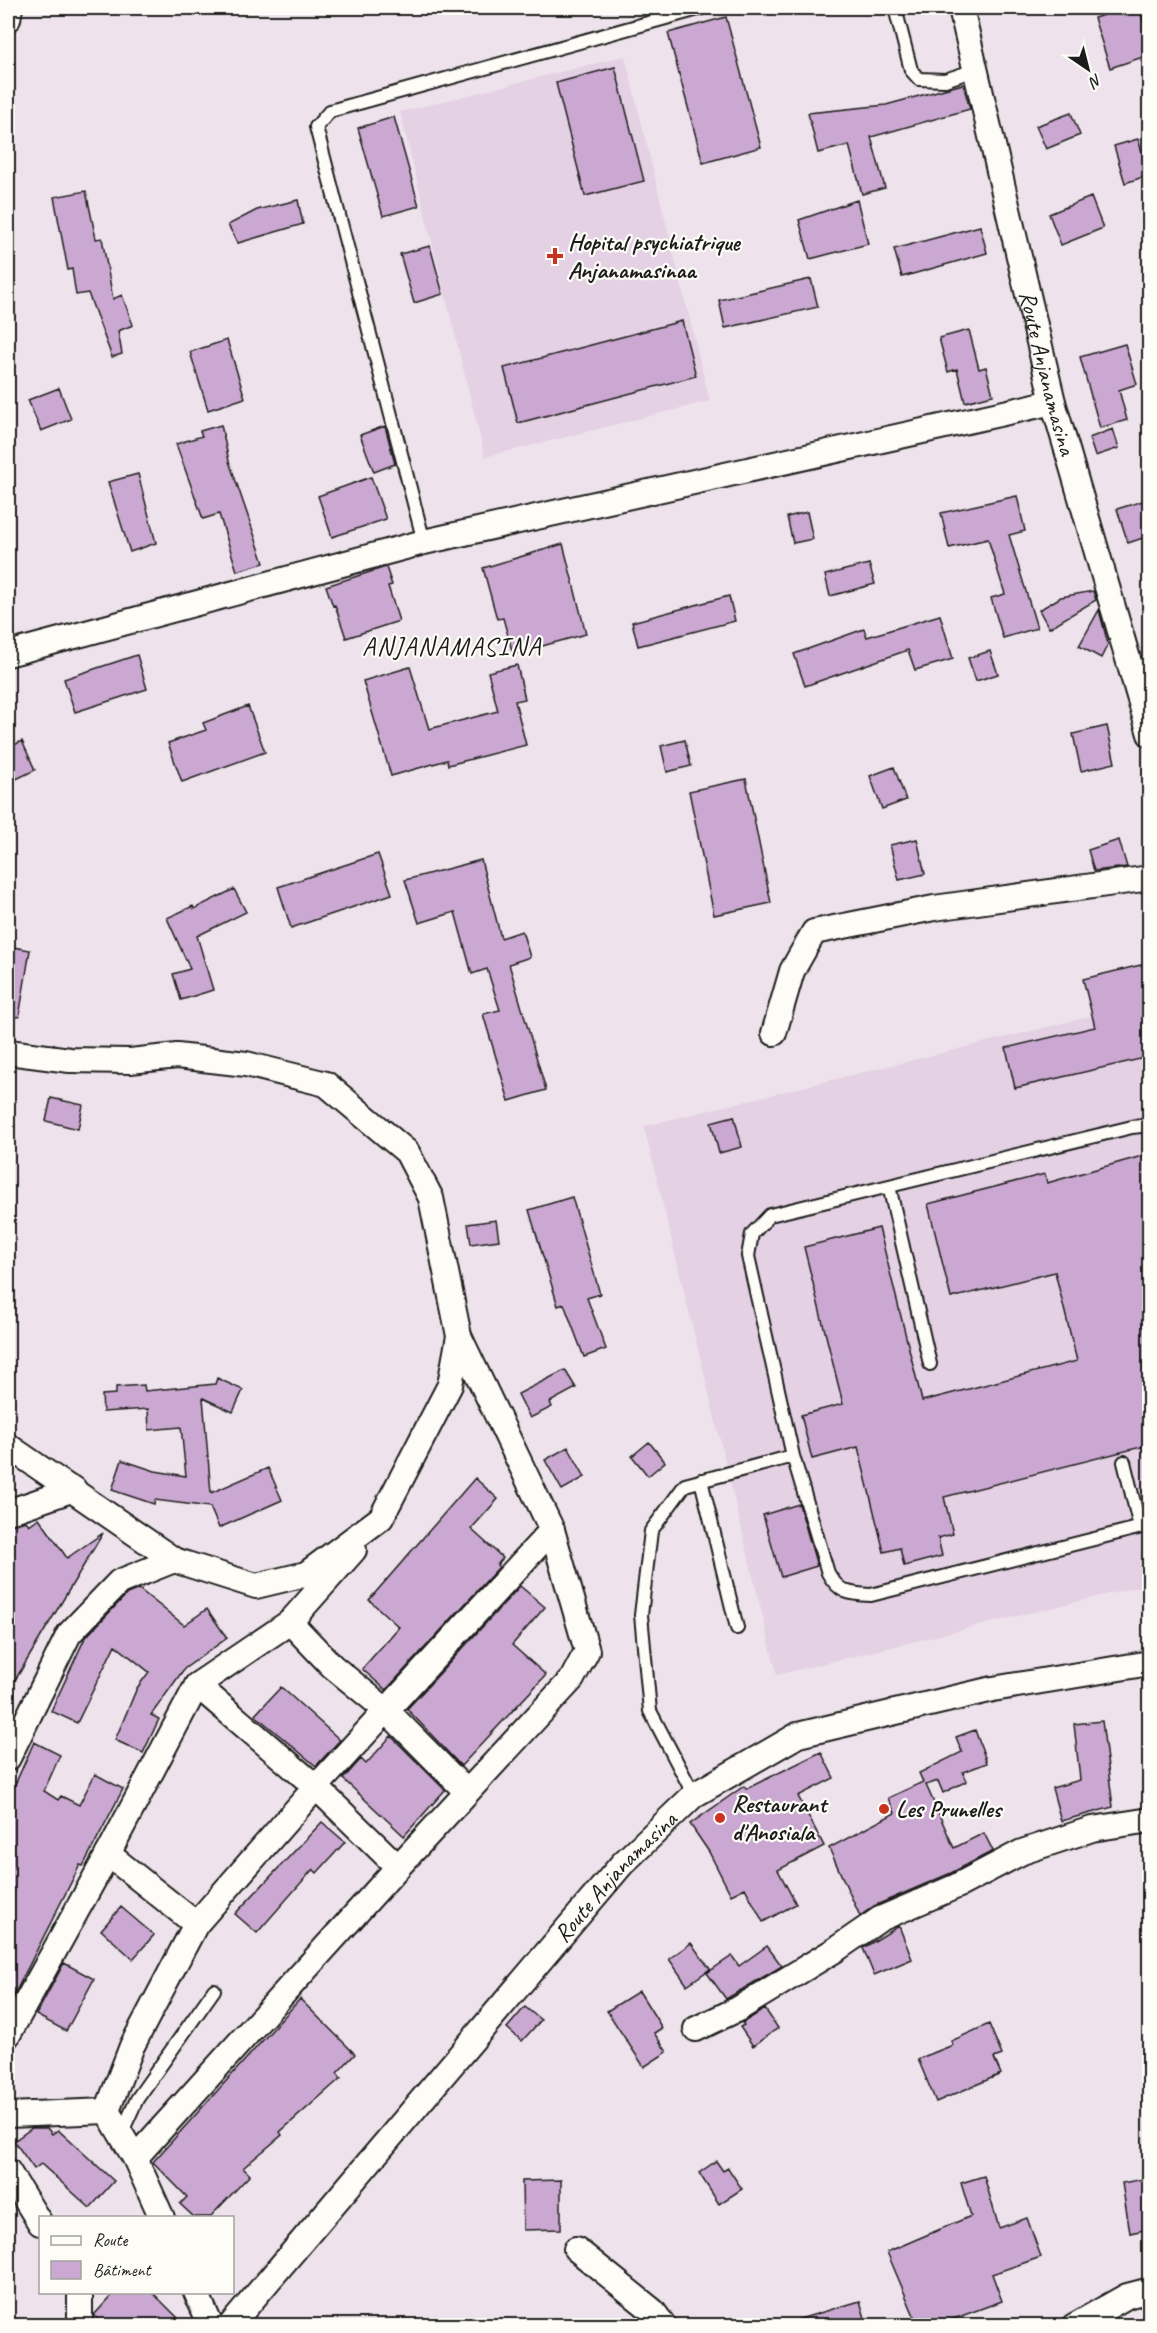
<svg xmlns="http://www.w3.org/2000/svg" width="1157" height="2333" font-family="Caveat,sans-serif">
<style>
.built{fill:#e4d1e4}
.building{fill:#cba8d1;stroke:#1c1c1c;stroke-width:1.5}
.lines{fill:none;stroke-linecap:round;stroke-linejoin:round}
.service-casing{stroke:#1c1c1c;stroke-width:16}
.minor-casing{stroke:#1c1c1c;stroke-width:28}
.service{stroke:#fdfcf7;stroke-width:12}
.minor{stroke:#fdfcf7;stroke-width:24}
.poi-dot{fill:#c8321e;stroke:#fdfcf7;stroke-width:2}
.labels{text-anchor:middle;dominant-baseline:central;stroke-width:4.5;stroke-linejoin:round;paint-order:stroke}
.poi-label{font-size:24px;font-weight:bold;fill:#1c1c1c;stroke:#fdfcf7;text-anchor:start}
.street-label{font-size:24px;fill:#1c1c1c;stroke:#fdfcf7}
.neighbourhood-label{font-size:26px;letter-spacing:1.5px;fill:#1c1c1c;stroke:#fdfcf7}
</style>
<rect width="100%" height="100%" fill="#eee3ec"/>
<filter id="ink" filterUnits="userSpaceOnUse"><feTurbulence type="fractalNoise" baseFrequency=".0167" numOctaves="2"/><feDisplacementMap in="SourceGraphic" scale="12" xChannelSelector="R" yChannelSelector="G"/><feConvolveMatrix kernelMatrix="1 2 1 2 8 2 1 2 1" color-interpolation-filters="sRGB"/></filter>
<g filter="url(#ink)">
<!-- built -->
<path class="built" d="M 625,56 L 710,401 L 485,457 L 400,112 Z
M 1149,1002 L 1149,1584 L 777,1675 L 644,1126 Z"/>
<!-- building -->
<path class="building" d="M 1126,8 L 1139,8 L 1149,38 L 1149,55 L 1110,68 L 1094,18 Z
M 726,17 L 761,147 L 703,163 L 668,33 Z
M 615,67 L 644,181 L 585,196 L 556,83 Z
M 963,84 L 970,109 L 871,137 L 885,188 L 862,194 L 849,145 L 818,153 L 808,113 L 886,105 Z
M 1071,113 L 1080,135 L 1046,149 L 1036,126 Z
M 394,117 L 419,206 L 383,216 L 358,128 Z
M 1138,139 L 1149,175 L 1125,183 L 1114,146 Z
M 86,191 L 96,239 L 102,238 L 113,299 L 122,295 L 133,325 L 118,331 L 122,354 L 112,357 L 88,293 L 76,295 L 72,269 L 68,270 L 54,197 Z
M 1091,197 L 1103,228 L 1061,245 L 1049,214 Z
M 298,200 L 303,224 L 238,243 L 228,225 L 257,210 Z
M 857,200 L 868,244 L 810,259 L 799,220 Z
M 980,226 L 987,253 L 902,277 L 894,249 Z
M 430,246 L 443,294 L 414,303 L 400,254 Z
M 811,279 L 818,307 L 725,328 L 719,300 Z
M 682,321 L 696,376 L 518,423 L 504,368 Z
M 969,330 L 979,369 L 986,367 L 993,395 L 965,402 L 957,369 L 948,372 L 939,338 Z
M 227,340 L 245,398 L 208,410 L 190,352 Z
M 1125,344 L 1137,384 L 1119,390 L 1127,420 L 1100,428 L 1080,357 Z
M 59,388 L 71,419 L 41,431 L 28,400 Z
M 221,425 L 229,461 L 264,563 L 237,571 L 219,514 L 203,519 L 176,444 L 202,436 L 200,431 Z
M 385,426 L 395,464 L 374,472 L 360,435 Z
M 1113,429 L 1119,448 L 1095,456 L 1089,438 Z
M 138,474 L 156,543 L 130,552 L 108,482 Z
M 371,477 L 386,519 L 332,537 L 318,496 Z
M 1017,496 L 1025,531 L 1009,535 L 1037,628 L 1003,638 L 991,598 L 1005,594 L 988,539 L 949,548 L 941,513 Z
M 1146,500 L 1149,511 L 1149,536 L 1128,543 L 1117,509 Z
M 807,512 L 813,539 L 793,543 L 787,517 Z
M 563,544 L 586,634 L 513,654 L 503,618 L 497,619 L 483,568 Z
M 869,564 L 875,584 L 830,596 L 825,575 Z
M 386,567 L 392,585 L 388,586 L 399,621 L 346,638 L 335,605 L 333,606 L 326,586 Z
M 1093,591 L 1096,600 L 1049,628 L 1039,610 L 1061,597 Z
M 729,596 L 735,621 L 638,646 L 632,622 Z
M 1099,610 L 1108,644 L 1101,658 L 1079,646 Z
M 940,615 L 953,659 L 915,670 L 908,650 L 805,686 L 794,654 L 864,629 L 867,637 Z
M 990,651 L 998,674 L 976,681 L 968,658 Z
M 137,655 L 147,689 L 75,712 L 64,679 Z
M 517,665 L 525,699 L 515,701 L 526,745 L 448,765 L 447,760 L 391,776 L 363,681 L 410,667 L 429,729 L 498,711 L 488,672 Z
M 248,706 L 265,752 L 182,782 L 168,743 L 206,730 L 203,723 Z
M 1107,726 L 1115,763 L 1081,771 L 1073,734 Z
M 685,740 L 691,766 L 667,772 L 661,746 Z
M 22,741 L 35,770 L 8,783 L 8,748 Z
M 894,767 L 906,800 L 882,809 L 870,776 Z
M 746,779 L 771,903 L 714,915 L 689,791 Z
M 917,839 L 925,874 L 899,880 L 890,845 Z
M 1119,840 L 1127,867 L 1094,871 L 1088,850 Z
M 378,854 L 392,894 L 291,928 L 278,887 Z
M 481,860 L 501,938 L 522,931 L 530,957 L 509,964 L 546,1090 L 509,1101 L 483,1014 L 500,1010 L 487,969 L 472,974 L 455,912 L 419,923 L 405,880 Z
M 234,889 L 246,912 L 197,936 L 213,990 L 181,1000 L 173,974 L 190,969 L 167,918 L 193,906 L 194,909 Z
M 8,946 L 30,950 L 19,1017 L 8,1016 Z
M 1149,963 L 1149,1057 L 1015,1088 L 1006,1048 L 1095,1027 L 1083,979 Z
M 51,1098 L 83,1105 L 78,1129 L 46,1121 Z
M 734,1116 L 742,1147 L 719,1153 L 711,1122 Z
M 1149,1154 L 1149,1445 L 944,1497 L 953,1534 L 938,1538 L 942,1556 L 904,1566 L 900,1548 L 884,1552 L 858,1447 L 812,1459 L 801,1415 L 843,1404 L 804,1247 L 879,1228 L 922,1401 L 1077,1361 L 1055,1272 L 951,1298 L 928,1204 L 1045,1174 L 1047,1183 Z
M 572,1197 L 600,1294 L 587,1298 L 606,1349 L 584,1357 L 564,1304 L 558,1306 L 529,1210 Z
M 496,1220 L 499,1240 L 471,1244 L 468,1224 Z
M 565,1370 L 576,1388 L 550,1402 L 552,1407 L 530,1418 L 518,1394 Z
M 217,1378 L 243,1390 L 233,1412 L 203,1398 L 211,1493 L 268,1468 L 282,1500 L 219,1528 L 210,1507 L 155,1500 L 154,1504 L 112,1490 L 122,1460 L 155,1471 L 186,1476 L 181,1427 L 149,1430 L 148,1409 L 103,1412 L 102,1395 L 116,1394 L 116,1387 L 144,1385 L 145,1391 L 215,1384 Z
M 649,1442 L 665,1462 L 648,1476 L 632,1456 Z
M 568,1447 L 585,1477 L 562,1490 L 545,1460 Z
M 475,1478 L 498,1499 L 471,1529 L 503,1558 L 497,1565 L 499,1567 L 386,1690 L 362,1669 L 399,1627 L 369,1600 Z
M 799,1504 L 817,1566 L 781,1577 L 763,1515 Z
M 39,1518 L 67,1558 L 103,1533 L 8,1692 L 8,1526 L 26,1521 L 29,1525 Z
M 520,1586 L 545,1607 L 512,1645 L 546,1675 L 461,1766 L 407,1709 Z
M 139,1589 L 184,1625 L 207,1609 L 227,1638 L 184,1669 L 151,1715 L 159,1719 L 143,1753 L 115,1740 L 137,1688 L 149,1672 L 115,1645 L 77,1723 L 51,1711 L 85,1638 L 127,1594 Z
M 281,1687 L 340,1740 L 316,1766 L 255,1715 Z
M 1102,1721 L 1113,1807 L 1061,1821 L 1052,1788 L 1080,1780 L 1074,1724 Z
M 975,1730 L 987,1763 L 963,1772 L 967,1781 L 943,1793 L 938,1781 L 926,1785 L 954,1848 L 984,1833 L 993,1851 L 951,1873 L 874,1906 L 860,1916 L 829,1848 L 895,1813 L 888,1798 L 923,1782 L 919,1773 L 962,1752 L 956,1737 Z
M 391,1736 L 445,1790 L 404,1836 L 343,1779 L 361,1759 L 366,1764 Z
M 34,1742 L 60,1755 L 44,1791 L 58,1800 L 61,1796 L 79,1805 L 95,1774 L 123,1789 L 83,1866 L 80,1865 L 11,2001 L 8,1999 L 8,1800 Z
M 821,1752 L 834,1778 L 798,1796 L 824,1846 L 778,1870 L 796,1904 L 763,1922 L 745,1888 L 731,1895 L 709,1852 L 690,1824 L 744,1786 L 746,1789 Z
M 322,1822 L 345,1842 L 317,1873 L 313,1869 L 257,1933 L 235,1914 Z
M 121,1907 L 154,1935 L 133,1959 L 101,1930 Z
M 899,1926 L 912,1959 L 874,1975 L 863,1948 Z
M 691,1943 L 710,1969 L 687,1985 L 669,1959 Z
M 767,1946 L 782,1966 L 726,1999 L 707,1973 L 732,1956 L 739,1966 Z
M 64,1963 L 94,1979 L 66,2031 L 36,2015 Z
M 639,1991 L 662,2028 L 654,2033 L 667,2052 L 644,2067 L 607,2011 Z
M 300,1999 L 355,2054 L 337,2073 L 341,2078 L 280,2132 L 282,2135 L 243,2168 L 250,2175 L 210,2217 L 194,2217 L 180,2204 L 187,2197 L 153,2162 Z
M 525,2007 L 541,2020 L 522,2041 L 507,2028 Z
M 765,2009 L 778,2028 L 753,2046 L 740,2027 L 744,2025 L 742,2023 Z
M 989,2024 L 1002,2055 L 994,2058 L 1001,2074 L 936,2102 L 918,2059 L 953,2045 L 951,2041 Z
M 32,2128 L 47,2128 L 52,2134 L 58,2130 L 114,2181 L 90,2208 L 41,2164 L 34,2169 L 14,2141 Z
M 716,2161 L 723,2171 L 728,2168 L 742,2189 L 719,2204 L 699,2173 Z
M 984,2176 L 999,2228 L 1027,2218 L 1041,2257 L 992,2274 L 1002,2301 L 937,2325 L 918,2325 L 887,2252 L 971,2216 L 961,2183 Z
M 1149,2178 L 1149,2229 L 1130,2233 L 1122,2183 Z
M 561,2180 L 561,2229 L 523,2230 L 522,2181 Z
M 115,2292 L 152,2292 L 185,2325 L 105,2325 L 94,2315 Z
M 860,2301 L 867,2325 L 796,2325 L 796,2320 Z"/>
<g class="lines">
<!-- service casing -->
<g class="service-casing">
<path id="service" d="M 895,8 L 911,70 L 919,79 L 945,80 L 975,70
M 424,542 L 316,127 L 330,111 L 702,8
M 889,1186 L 930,1364
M 793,1456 L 748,1256 L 752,1234 L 770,1215 L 1132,1127 L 1150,1125
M 1124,1462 L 1140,1527
M 701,1480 L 737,1628
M 694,1795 L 650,1711 L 641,1615 L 651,1531 L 685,1485 L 793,1456 L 828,1573 C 839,1593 849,1594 871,1595 L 1150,1525
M 124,2135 L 122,2132 L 137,2099 L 214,1990"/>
</g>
<!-- minor casing -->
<g class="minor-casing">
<g id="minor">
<path id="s1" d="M 961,8 L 1053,402 L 1150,734"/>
<path d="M 8,19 L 10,8"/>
<path d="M 8,654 L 424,542 L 1053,402"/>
<path d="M 774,1033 L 792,971 L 814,932 L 934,908 L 1150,878"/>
<path d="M 8,1052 L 70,1060 L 130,1061 L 177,1056 L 246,1064 L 326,1084 L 407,1152 L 431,1198 L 459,1336 L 450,1385 L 381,1518 L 306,1574 L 256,1586 L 174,1560 L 8,1446"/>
<path d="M 8,1512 L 74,1489"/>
<path d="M 290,1622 L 332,1666 L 387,1711 L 467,1792"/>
<path d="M 197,1685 L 316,1787 L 398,1867"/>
<path d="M 8,1758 L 69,1634 L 119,1582 L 174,1560"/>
<path d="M 108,1854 L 196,1924"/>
<path d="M 696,2029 L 738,2009 L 835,1950 L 880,1919 L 957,1886 L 1022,1852 L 1092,1829 L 1150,1820"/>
<path d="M 8,2035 L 108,1854 L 197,1685 L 290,1622 L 354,1550"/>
<path d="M 8,2115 L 107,2111"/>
<path d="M 135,2158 L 398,1867 L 572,1679 L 587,1651 L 552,1530 L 459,1336"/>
<path d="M 8,2171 L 40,2223"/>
<path d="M 162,2218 L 135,2158 L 107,2111 L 132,2046 L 196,1924 L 316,1787 L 552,1530"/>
<path d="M 576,2249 L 653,2311 L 664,2326"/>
<path d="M 196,2292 L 211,2326"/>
<path d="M 80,2326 L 80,2292"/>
<path id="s2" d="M 230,2326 L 622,1864 L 694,1795 L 798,1735 L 993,1689 L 1150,1663"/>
<path d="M 1074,2326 L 1127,2296 L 1150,2290"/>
</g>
</g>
<!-- service -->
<use href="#service" class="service"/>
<!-- minor -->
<use href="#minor" class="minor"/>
</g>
</g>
<!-- markers -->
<g class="poi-dot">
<path d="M552 247h6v6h6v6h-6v6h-6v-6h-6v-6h6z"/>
<circle cx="884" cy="1809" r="6"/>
<circle cx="720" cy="1818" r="6"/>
</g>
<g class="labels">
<!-- poi labels -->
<g class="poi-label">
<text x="568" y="242">Hopital psychiatrique<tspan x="568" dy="28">Anjanamasinaa</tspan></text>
<text x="732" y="1804">Restaurant<tspan x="732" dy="28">d'Anosiala</tspan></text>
<text x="896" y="1809">Les Prunelles</text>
</g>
<!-- street labels -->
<g class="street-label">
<text stroke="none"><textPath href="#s1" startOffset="375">Route Anjanamasina</textPath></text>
<text stroke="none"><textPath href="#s2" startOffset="592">Route Anjanamasina</textPath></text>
</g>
<!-- neighbourhood labels -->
<g class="neighbourhood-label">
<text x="452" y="646">ANJANAMASINA</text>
</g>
</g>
<!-- margin -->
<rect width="1157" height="2333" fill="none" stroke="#fdfcf7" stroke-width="30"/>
<rect x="15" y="15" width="1127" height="2303" fill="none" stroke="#1c1c1c" stroke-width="2" filter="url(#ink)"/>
<!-- legend -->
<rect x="39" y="2216" width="195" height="78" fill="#fdfcf7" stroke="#a3a29f" stroke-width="1.5"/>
<rect x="51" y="2236" width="30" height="9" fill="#fdfcf7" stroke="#a3a29f" stroke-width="1.5"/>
<text x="93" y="2246" font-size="18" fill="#1c1c1c">Route</text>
<rect x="51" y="2261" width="30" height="18" fill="#cba8d1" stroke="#a3a29f" stroke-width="1.5"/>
<text x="93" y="2276" font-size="18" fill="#1c1c1c">Bâtiment</text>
<!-- north arrow -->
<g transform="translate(1088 69) rotate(145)" stroke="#fdfcf7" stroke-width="4.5" paint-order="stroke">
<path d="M0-4.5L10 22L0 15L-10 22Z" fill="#1c1c1c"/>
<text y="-9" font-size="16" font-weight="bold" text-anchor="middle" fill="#1c1c1c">N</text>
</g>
</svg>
